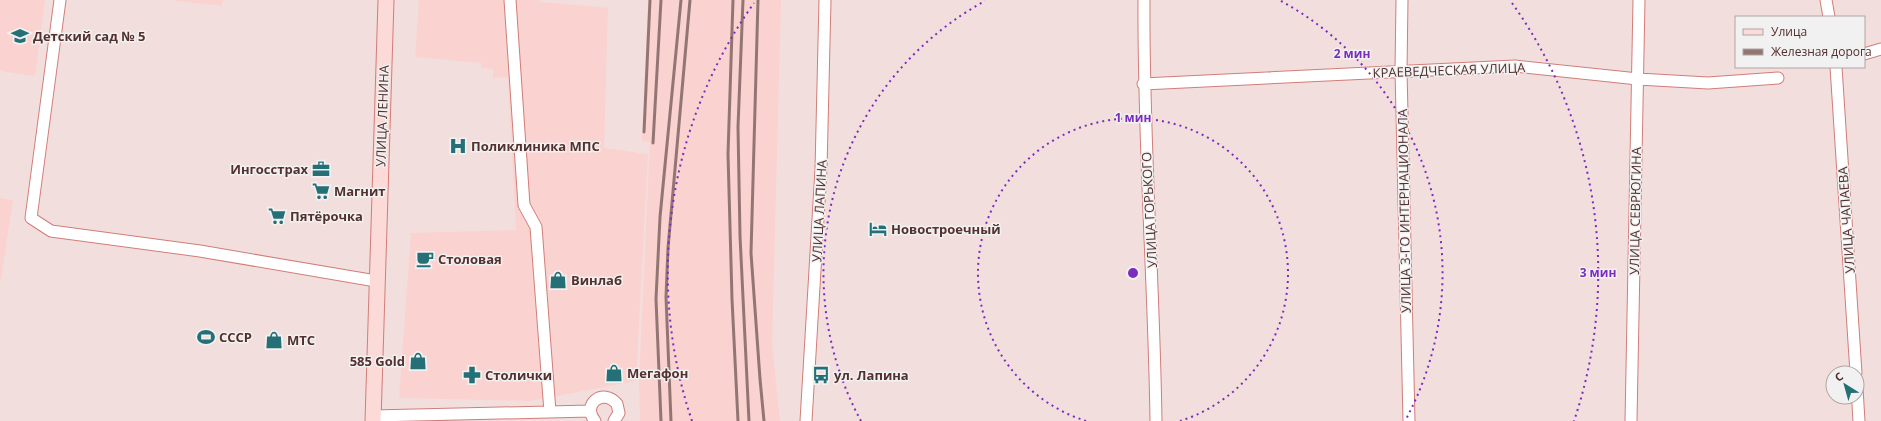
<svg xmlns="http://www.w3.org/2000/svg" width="1881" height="421" font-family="'Open Sans',sans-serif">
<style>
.built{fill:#fad2cf}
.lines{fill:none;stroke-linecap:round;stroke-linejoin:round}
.street-casing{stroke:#d17d79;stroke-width:13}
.secondary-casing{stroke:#d17d79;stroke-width:17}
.street{stroke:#fff;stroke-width:11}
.secondary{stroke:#fbdad8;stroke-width:15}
.rail{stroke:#937674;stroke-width:3}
.ring{fill:none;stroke:#7b2cbf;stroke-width:2;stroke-dasharray:2 4}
.labels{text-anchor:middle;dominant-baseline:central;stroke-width:3;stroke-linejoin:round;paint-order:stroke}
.poi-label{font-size:13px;font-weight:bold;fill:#54302e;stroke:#f1f1f1;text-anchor:start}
.street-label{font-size:13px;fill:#54302e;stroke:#f1f1f1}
.centre{fill:#7b2cbf;stroke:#f1f1f1;stroke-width:2}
.ring-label{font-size:12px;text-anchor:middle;font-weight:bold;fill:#7b2cbf;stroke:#f1f1f1;stroke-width:3;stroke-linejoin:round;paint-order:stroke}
</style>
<rect width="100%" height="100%" fill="#f2dfdd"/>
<!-- built -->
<path class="built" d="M 0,0 L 45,0 L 35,76 L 0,71 Z
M 170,0 L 223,0 L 222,6 Z
M 419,0 L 540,0 L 540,2 L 608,8 L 604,148 L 648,154 L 636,381 L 530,401 L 399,398 L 411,233 L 516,230 L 508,77 L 493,78 L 493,69 L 481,68 L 481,63 L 415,57 Z
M 648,0 L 781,0 L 772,344 L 780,421 L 640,421 L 639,381 L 650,142 L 642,141 Z
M 0,198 L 13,200 L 0,285 Z"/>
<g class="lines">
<!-- street casing -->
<g class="street-casing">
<path id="street" d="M 60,0 L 31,218 L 51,231 L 200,251 L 376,281
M 510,0 L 524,205 L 536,227 L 550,412
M 1144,0 C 1143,140 1154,281 1156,421
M 1402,0 L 1401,70 L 1409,421
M 1826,0 L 1829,17
M 1864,54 L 1881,49
M 1836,67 L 1856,373
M 1143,84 L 1515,66 L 1638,79 L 1708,83 L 1778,78
M 1857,388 L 1859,421
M 373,416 L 590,411
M 595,421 C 581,405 603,387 617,404 L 619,413 L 614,421
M 806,421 L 821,169 L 825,0
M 1631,421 L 1639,0"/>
</g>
<!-- secondary casing -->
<g class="secondary-casing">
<path id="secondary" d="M 373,421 L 386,0"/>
</g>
<!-- street -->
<use href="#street" class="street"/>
<!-- secondary -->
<use href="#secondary" class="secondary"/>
<!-- rail -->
<path class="rail" d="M 733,0 L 728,154 L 732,299 L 738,421
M 743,0 L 738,127 L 740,236 L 749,421
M 758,0 L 751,253 L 760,379 L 764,421
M 644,132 L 650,0
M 653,143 L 661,0
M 661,421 L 656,299 L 660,217 L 681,0
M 671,421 L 666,297 L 668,248 L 690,0"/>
</g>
<!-- distance rings -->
<g class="ring">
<path d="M1086 421A155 155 0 1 1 1180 421"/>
<path d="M861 421A310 310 0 0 1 985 1M1281 1A310 310 0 0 1 1405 421"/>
<path d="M692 421A465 465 0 0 1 754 3M1512 3A465 465 0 0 1 1574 421"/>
</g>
<!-- icons -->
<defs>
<g id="school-bare" transform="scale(1.38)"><path d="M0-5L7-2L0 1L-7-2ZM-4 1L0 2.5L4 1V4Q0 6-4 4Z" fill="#257076" stroke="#f1f1f1" stroke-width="2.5" paint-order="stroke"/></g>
<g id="hospital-bare" transform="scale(1.38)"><path d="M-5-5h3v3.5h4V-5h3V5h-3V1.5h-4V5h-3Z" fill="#257076" stroke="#f1f1f1" stroke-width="2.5" paint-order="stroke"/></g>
<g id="office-bare" transform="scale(1.38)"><path d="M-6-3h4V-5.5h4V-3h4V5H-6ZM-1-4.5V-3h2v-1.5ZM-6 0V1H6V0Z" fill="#257076" stroke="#f1f1f1" stroke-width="2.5" paint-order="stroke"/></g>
<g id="supermarket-bare" transform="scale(1.38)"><path d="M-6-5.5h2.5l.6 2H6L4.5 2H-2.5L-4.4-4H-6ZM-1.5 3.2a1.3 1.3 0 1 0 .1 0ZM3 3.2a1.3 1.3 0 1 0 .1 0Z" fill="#257076" stroke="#f1f1f1" stroke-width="2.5" paint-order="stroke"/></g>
<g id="hotel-bare" transform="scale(1.38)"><path d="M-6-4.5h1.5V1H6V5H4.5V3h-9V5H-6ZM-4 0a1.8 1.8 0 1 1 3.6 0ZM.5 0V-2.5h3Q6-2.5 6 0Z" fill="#257076" stroke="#f1f1f1" stroke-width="2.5" paint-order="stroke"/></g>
<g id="cafe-bare" transform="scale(1.38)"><path d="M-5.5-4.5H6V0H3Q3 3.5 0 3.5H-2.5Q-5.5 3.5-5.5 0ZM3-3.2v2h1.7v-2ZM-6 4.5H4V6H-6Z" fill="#257076" stroke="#f1f1f1" stroke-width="2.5" paint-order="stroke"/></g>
<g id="shop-bare" transform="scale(1.38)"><path d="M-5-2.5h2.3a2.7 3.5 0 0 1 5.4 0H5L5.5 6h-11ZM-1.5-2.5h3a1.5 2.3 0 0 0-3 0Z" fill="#257076" stroke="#f1f1f1" stroke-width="2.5" paint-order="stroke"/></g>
<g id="stadium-bare" transform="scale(1.38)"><path d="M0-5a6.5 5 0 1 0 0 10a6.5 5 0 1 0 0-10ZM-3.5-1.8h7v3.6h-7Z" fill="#257076" stroke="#f1f1f1" stroke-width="2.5" paint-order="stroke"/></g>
<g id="pharmacy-bare" transform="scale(1.38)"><path d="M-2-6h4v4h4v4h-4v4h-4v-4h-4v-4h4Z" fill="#257076" stroke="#f1f1f1" stroke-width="2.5" paint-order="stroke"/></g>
<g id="bus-bare" transform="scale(1.38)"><path d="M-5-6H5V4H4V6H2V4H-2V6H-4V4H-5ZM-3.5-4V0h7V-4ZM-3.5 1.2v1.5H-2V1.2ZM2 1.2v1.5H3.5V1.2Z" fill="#257076" stroke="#f1f1f1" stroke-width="2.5" paint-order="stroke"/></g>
</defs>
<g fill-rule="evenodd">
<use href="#school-bare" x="20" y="36"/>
<use href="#hospital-bare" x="458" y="146"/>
<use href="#office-bare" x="321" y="169"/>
<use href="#supermarket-bare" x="321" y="191"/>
<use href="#supermarket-bare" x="277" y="216"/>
<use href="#hotel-bare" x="878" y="229"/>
<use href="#cafe-bare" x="425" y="259"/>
<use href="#shop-bare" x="558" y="280"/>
<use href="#stadium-bare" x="206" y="337"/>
<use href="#shop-bare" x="274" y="340"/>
<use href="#shop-bare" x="418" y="361"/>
<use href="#shop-bare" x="614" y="373"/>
<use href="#pharmacy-bare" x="472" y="375"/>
<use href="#bus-bare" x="821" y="375"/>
</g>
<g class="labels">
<!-- poi labels -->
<g class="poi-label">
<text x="33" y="36">Детский сад № 5</text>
<text x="471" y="146">Поликлиника МПС</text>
<text x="308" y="169" text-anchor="end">Ингосстрах</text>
<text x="334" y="191">Магнит</text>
<text x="290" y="216">Пятёрочка</text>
<text x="891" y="229">Новостроечный</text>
<text x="438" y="259">Столовая</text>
<text x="571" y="280">Винлаб</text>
<text x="219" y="337">СССР</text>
<text x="287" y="340">МТС</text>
<text x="405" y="361" text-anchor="end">585 Gold</text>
<text x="627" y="373">Мегафон</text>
<text x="485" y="375">Столички</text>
<text x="834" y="375">ул. Лапина</text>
</g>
<!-- street labels -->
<g class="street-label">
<text transform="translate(1449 70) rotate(-2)">КРАЕВЕДЧЕСКАЯ УЛИЦА</text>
<text transform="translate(382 116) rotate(-88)">УЛИЦА ЛЕНИНА</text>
<text transform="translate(1149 210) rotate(-93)">УЛИЦА ГОРЬКОГО</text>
<text transform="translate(819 211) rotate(-87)">УЛИЦА ЛАПИНА</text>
<text transform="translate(1404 211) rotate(-91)">УЛИЦА 3-ГО ИНТЕРНАЦИОНАЛА</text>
<text transform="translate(1635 211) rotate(-89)">УЛИЦА СЕВРЮГИНА</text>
<text transform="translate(1846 220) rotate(-94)">УЛИЦА ЧАПАЕВА</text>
</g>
</g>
<circle cx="1133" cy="273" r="6" class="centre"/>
<g class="ring-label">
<text x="1352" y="58">2 мин</text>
<text x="1133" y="122">1 мин</text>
<text x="1598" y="277">3 мин</text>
</g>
<!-- legend -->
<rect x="1735" y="16" width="130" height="52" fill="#f1f1f1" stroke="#b2a4a3"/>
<rect x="1743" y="29" width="20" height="6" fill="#fbdad8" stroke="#b2a4a3"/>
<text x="1771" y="36" font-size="12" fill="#54302e">Улица</text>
<rect x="1743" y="49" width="20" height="6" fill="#937674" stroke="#b2a4a3"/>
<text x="1771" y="56" font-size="12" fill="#54302e">Железная дорога</text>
<!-- north arrow -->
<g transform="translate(1845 385) rotate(323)"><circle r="19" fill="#f1f1f1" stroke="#b2a4a3"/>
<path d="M0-3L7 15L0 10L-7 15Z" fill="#257076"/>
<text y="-6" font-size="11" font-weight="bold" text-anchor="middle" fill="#54302e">С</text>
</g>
</svg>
